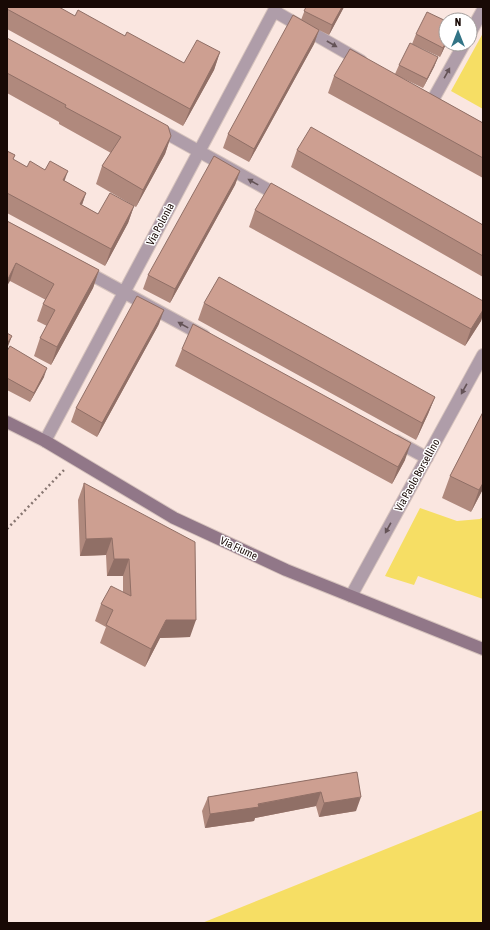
<svg xmlns="http://www.w3.org/2000/svg" width="490" height="930" font-family="'Asap Condensed',sans-serif">
<style>
.green{fill:#f6de64}
.lines{fill:none;stroke-linecap:round;stroke-linejoin:round}
.street-casing{stroke:#d6c3bd;stroke-width:14}
.secondary-casing{stroke:#d6c3bd;stroke-width:14}
.path{stroke:#877671;stroke-width:2.5;stroke-dasharray:2 3;stroke-linecap:butt}
.street{stroke:#af9da9;stroke-width:12}
.secondary{stroke:#917788;stroke-width:12}
.wall{fill:#b0897d}
.shaded-wall{fill:#906f66}
.building{fill:#cd9f91;stroke:#906f66}
.oneway{fill:#645357}
.labels{text-anchor:middle;dominant-baseline:central;stroke-width:3;stroke-linejoin:round;paint-order:stroke}
.street-label{font-size:11px;fill:#180905;stroke:#fff}
</style>
<rect width="100%" height="100%" fill="#fae6e0"/>
<!-- green -->
<path class="green" d="M 483,33 L 483,109 L 451,91 Z
M 420,508 L 457,521 L 480,519 L 483,517 L 483,599 L 418,576 L 414,585 L 385,576 Z
M 483,810 L 483,923 L 202,923 Z"/>
<g class="lines">
<!-- street casing -->
<g class="street-casing">
<path id="street" d="M 274,11 L 361,61
M 470,33 L 483,10
M 431,103 L 464,44
M 157,128 L 281,197
M 83,270 L 204,336
M 45,441 L 276,7
M 396,441 L 427,458
M 351,596 L 483,355"/>
</g>
<!-- secondary casing -->
<g class="secondary-casing">
<path id="secondary" d="M 7,422 L 45,441 L 174,518 L 286,570 L 483,649"/>
</g>
<!-- path -->
<path class="path" d="M 7,529 L 64,470"/>
<!-- street -->
<use href="#street" class="street"/>
<!-- secondary -->
<use href="#secondary" class="secondary"/>
</g>
<!-- wall -->
<path class="wall" d="M 7,7 L 75,16 L 125,36 L 184,63 L 220,52 L 214,70 L 183,126 L 7,29 Z
M 306,7 L 344,7 L 329,35 L 319,30 L 314,44 L 249,162 L 223,148 L 228,134 L 301,20 Z
M 416,34 L 446,44 L 440,57 L 412,44 Z
M 7,38 L 171,136 L 165,154 L 136,207 L 96,184 L 102,166 L 111,153 L 59,124 L 59,122 L 7,93 Z
M 438,57 L 434,67 L 423,88 L 398,76 L 483,123 L 483,178 L 328,93 L 334,76 L 395,74 L 399,65 Z
M 297,150 L 483,225 L 483,277 L 291,167 Z
M 7,151 L 15,155 L 13,160 L 27,167 L 65,181 L 86,193 L 82,205 L 98,214 L 134,206 L 128,223 L 105,266 L 7,213 Z
M 240,171 L 235,185 L 170,303 L 143,289 L 148,275 Z
M 255,210 L 483,310 L 483,314 L 481,321 L 465,346 L 249,227 Z
M 7,221 L 99,270 L 93,288 L 51,365 L 34,356 L 40,338 L 47,326 L 37,321 L 43,304 L 46,300 L 10,281 Z
M 204,303 L 435,397 L 428,414 L 416,440 L 198,320 Z
M 159,324 L 97,437 L 71,422 L 76,408 Z
M 182,349 L 405,460 L 392,484 L 175,366 Z
M 7,351 L 44,377 L 30,402 L 7,390 Z
M 483,412 L 483,489 L 471,512 L 442,498 L 450,476 Z
M 84,483 L 190,637 L 160,638 L 145,667 L 100,643 L 106,627 L 95,621 L 101,604 L 123,592 L 123,576 L 107,576 L 106,555 L 80,556 L 78,500 Z
M 357,772 L 356,811 L 319,817 L 316,806 L 255,818 L 254,821 L 205,828 L 202,811 L 208,797 Z"/>
<!-- shaded-wall -->
<path class="shaded-wall" d="M 342,7 L 344,7 L 329,35 L 332,25 Z
M 319,30 L 314,44 L 249,162 L 254,149 Z
M 446,42 L 446,44 L 440,57 L 443,48 Z
M 220,52 L 214,70 L 183,126 L 190,109 Z
M 438,57 L 434,67 L 423,88 L 427,79 Z
M 171,136 L 165,154 L 136,207 L 143,190 Z
M 68,171 L 62,188 L 63,180 Z
M 240,171 L 235,185 L 170,303 L 175,289 Z
M 86,193 L 80,210 L 80,204 Z
M 134,206 L 128,223 L 105,266 L 111,249 Z
M 16,263 L 10,281 L 7,286 L 7,281 Z
M 99,270 L 93,288 L 51,365 L 57,347 Z
M 164,310 L 159,324 L 97,437 L 102,423 Z
M 483,310 L 483,314 L 481,321 L 465,346 L 471,329 Z
M 12,336 L 7,349 L 7,344 Z
M 47,368 L 44,377 L 30,402 L 34,393 Z
M 435,397 L 428,414 L 416,440 L 422,423 Z
M 411,443 L 405,460 L 392,484 L 398,467 Z
M 483,483 L 483,489 L 471,512 L 479,490 Z
M 112,538 L 106,555 L 80,556 L 86,539 Z
M 114,559 L 129,559 L 123,576 L 107,576 Z
M 166,620 L 196,620 L 190,637 L 160,638 L 145,667 L 151,649 Z
M 321,792 L 316,806 L 255,818 L 254,821 L 205,828 L 210,814 Z
M 361,797 L 356,811 L 319,817 L 324,803 Z"/>
<!-- building -->
<path class="building" d="M 7,7 L 59,7 L 75,16 L 78,10 L 125,36 L 127,32 L 184,63 L 197,40 L 220,52 L 190,109 L 7,9 Z
M 306,7 L 342,7 L 332,25 L 304,11 Z
M 427,12 L 446,21 L 446,42 L 443,48 L 416,34 Z
M 293,15 L 319,30 L 254,149 L 228,134 Z
M 7,38 L 168,126 L 171,136 L 143,190 L 102,166 L 121,137 L 65,107 L 66,105 L 7,73 Z
M 410,43 L 438,57 L 427,79 L 399,65 Z
M 350,49 L 483,123 L 483,158 L 334,76 Z
M 311,127 L 483,225 L 483,256 L 297,150 Z
M 7,151 L 15,155 L 13,159 L 27,167 L 30,161 L 45,170 L 50,161 L 68,171 L 63,180 L 86,193 L 80,204 L 98,214 L 110,193 L 134,206 L 111,249 L 7,193 Z
M 214,156 L 240,171 L 175,289 L 148,275 Z
M 271,183 L 483,301 L 483,310 L 471,329 L 255,210 Z
M 7,221 L 99,270 L 57,347 L 40,338 L 55,310 L 43,304 L 54,284 L 16,263 L 7,281 Z
M 219,277 L 435,397 L 422,423 L 204,303 Z
M 137,296 L 164,310 L 102,423 L 76,408 Z
M 193,324 L 411,443 L 398,467 L 182,349 Z
M 7,333 L 12,336 L 7,344 Z
M 10,346 L 47,368 L 34,393 L 7,378 L 7,351 Z
M 483,412 L 483,483 L 479,490 L 450,476 Z
M 84,483 L 195,542 L 196,620 L 166,620 L 151,649 L 106,625 L 113,610 L 101,604 L 111,586 L 131,596 L 129,559 L 114,559 L 112,538 L 86,539 Z
M 357,772 L 361,797 L 324,803 L 321,792 L 258,804 L 259,807 L 210,814 L 208,797 Z"/>
<!-- one-way arrows -->
<defs><path id="oneway-solid" d="M-6-.8H1V-3.2L6.5 0L1 3.2V.8H-6Z"/></defs>
<g class="oneway">
<use href="#oneway-solid" transform="translate(332 44) rotate(30)"/>
<use href="#oneway-solid" transform="translate(447 73) rotate(-61)"/>
<use href="#oneway-solid" transform="translate(253 182) rotate(-151)"/>
<use href="#oneway-solid" transform="translate(183 325) rotate(-151)"/>
<use href="#oneway-solid" transform="translate(464 389) rotate(119)"/>
<use href="#oneway-solid" transform="translate(388 528) rotate(119)"/>
</g>
<g class="labels">
<!-- street labels -->
<g class="street-label">
<text transform="translate(160 224) rotate(-62)">Via Polonia</text>
<text transform="translate(417 475) rotate(-61)">Via Paolo Borsellino</text>
<text transform="translate(239 548) rotate(25)">Via Fiume</text>
</g>
</g>
<!-- border -->
<rect width="490" height="930" fill="none" stroke="#180905" stroke-width="16"/>
<!-- north arrow -->
<g transform="translate(458 32)"><circle r="19" fill="#ffffff" stroke="#a39d9b"/>
<path d="M0-3L7 15L0 10L-7 15Z" fill="#327486"/>
<text y="-6" font-size="11" font-weight="bold" text-anchor="middle" fill="#180905">N</text>
</g>
</svg>
